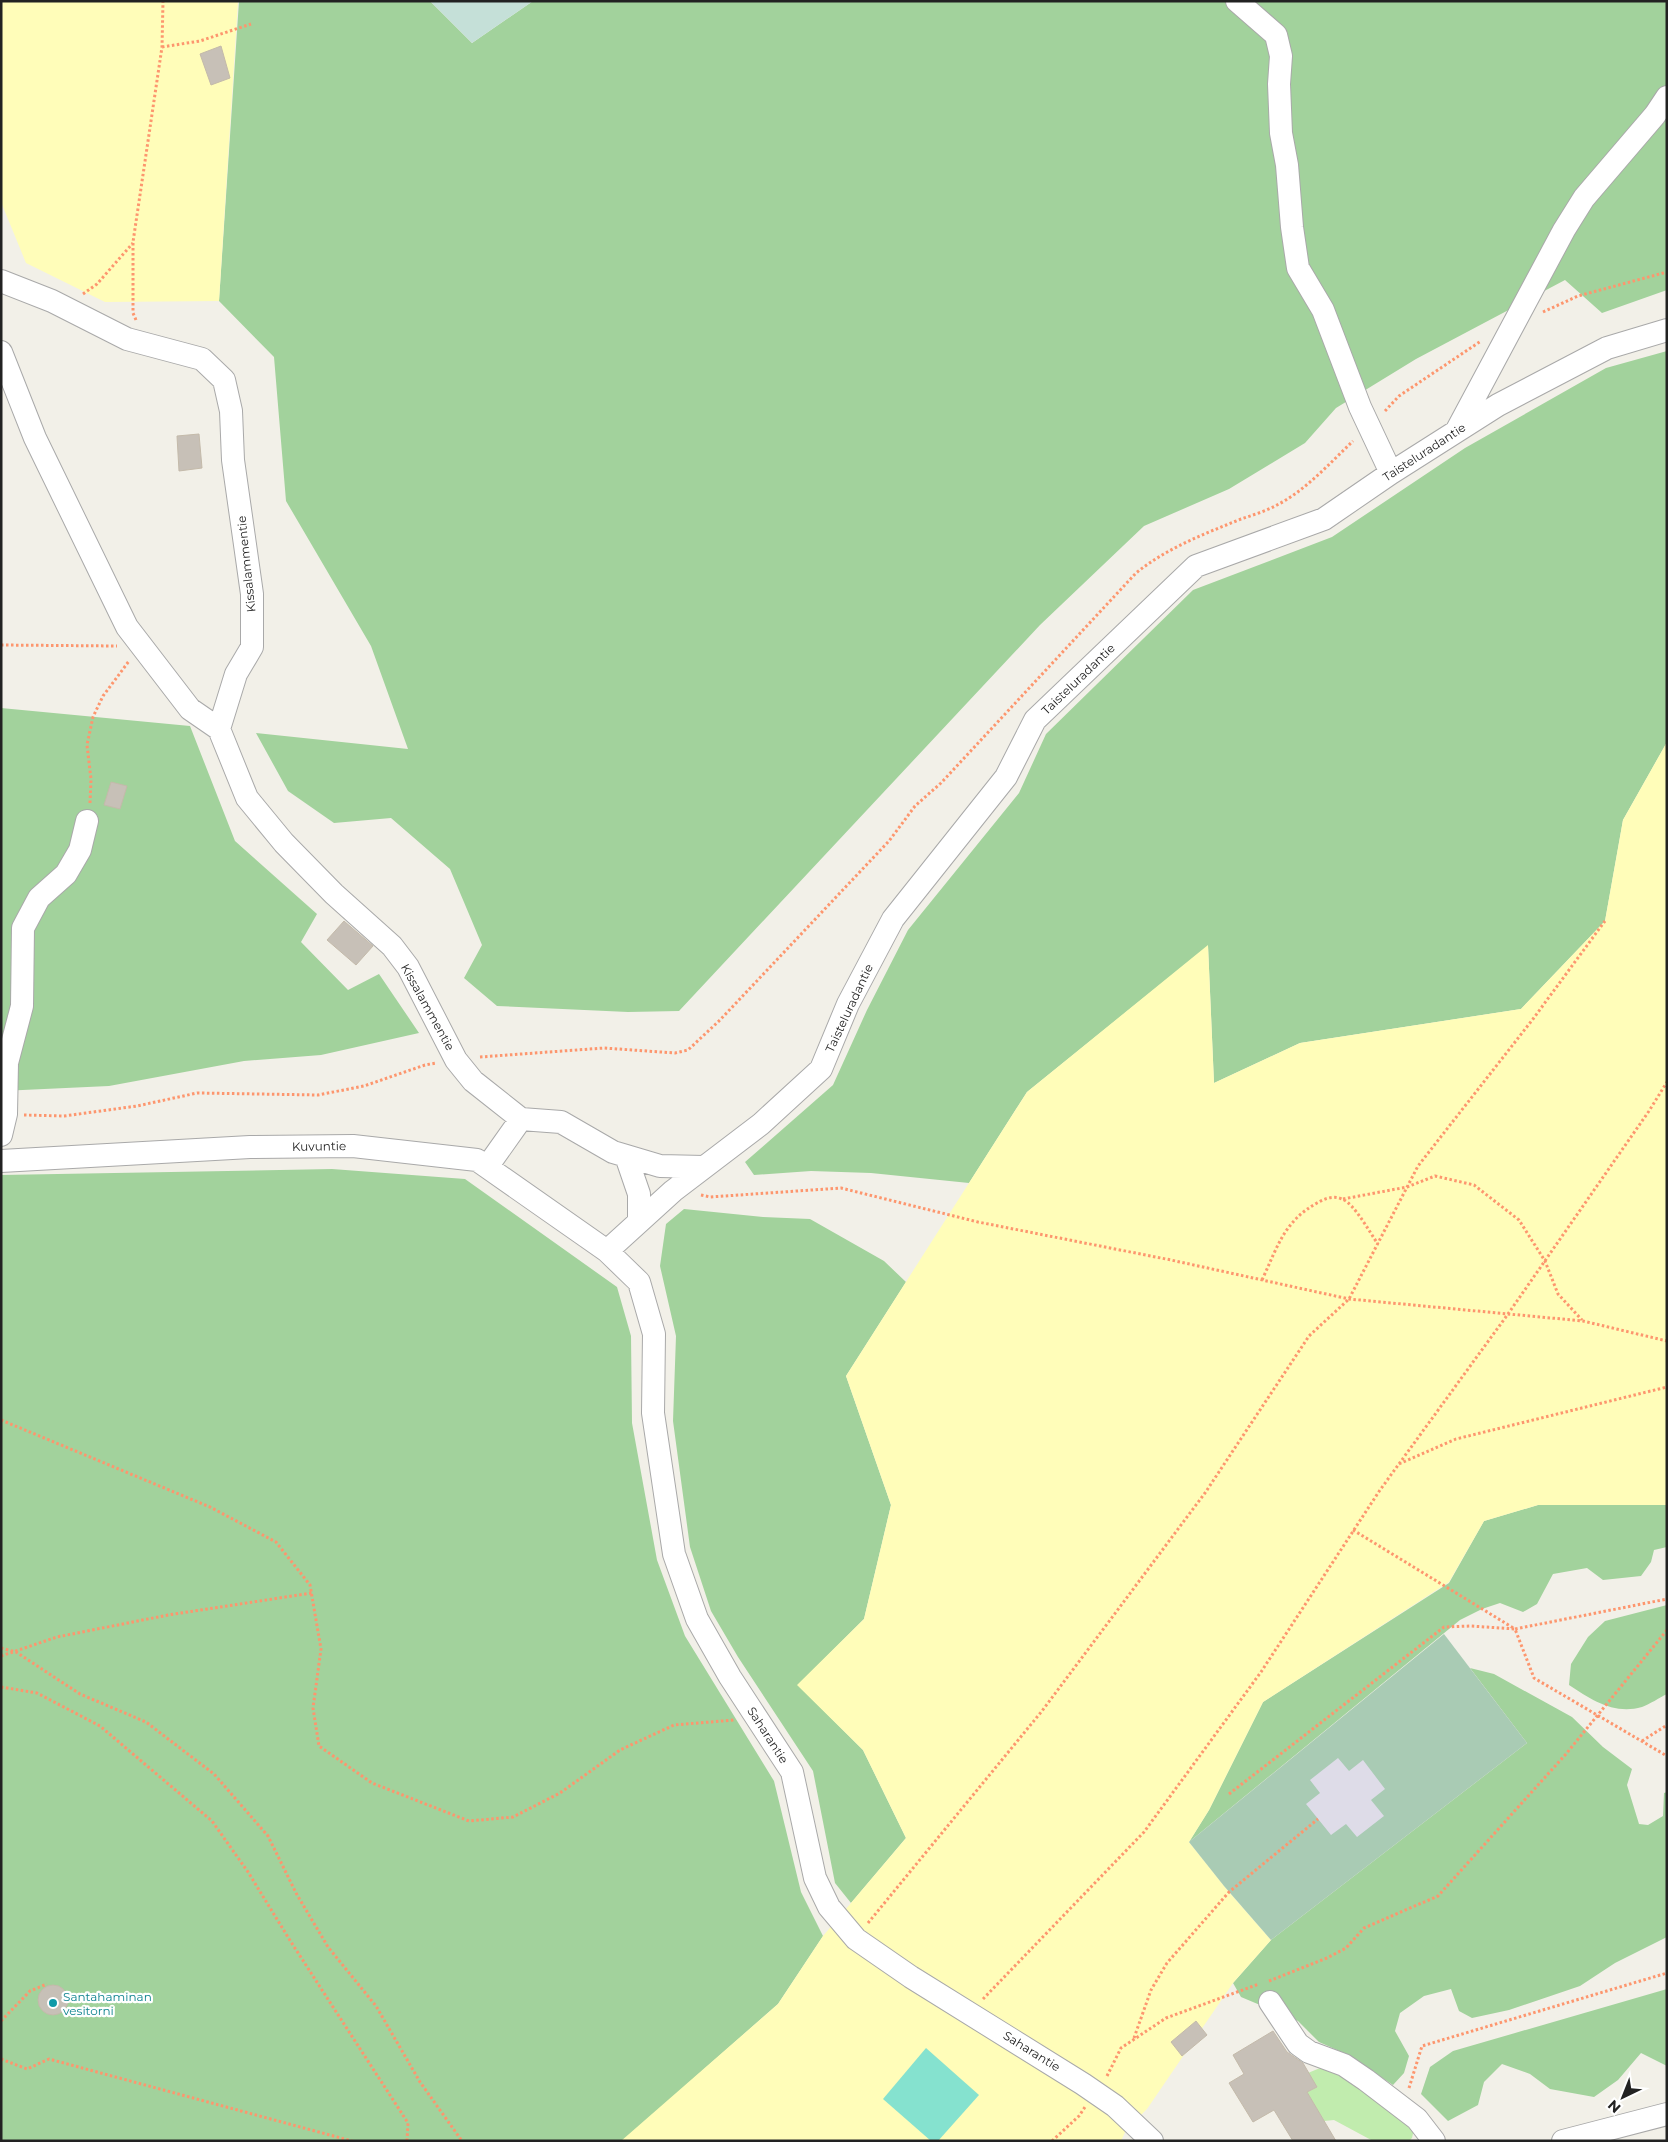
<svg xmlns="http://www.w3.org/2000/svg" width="1668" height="2142" font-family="Montserrat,sans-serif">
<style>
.grass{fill:#c1ecae}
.forest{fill:#a2d29c}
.wetland{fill:#c5e0d8}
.sand{fill:#fffdb9}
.cemetery{fill:#a9cbb4}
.pitch{fill:#85e2cf}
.plaza{fill:#dedce8}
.building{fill:#c7c0b7;stroke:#c4baaa}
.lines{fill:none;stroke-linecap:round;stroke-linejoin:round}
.minor-casing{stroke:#a9a9a9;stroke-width:24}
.path{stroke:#fd966e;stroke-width:3;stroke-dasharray:2.5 2.5;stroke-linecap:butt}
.minor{stroke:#fff;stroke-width:22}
.culture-dot{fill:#0f9aa8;stroke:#fff;stroke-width:2}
.labels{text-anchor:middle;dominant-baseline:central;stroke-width:4.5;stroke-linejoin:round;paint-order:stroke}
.street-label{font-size:12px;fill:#222;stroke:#fff}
.culture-label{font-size:12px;fill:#0d838f;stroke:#fff;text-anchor:start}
</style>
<rect width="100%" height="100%" fill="#f2f0e8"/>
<!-- grass -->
<path class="grass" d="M 1320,2068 L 1336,2071 L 1414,2129 L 1412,2138 L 1409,2141 L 1373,2141 L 1334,2120 L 1324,2121 L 1307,2092 L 1317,2087 L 1308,2073 Z"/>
<!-- forest -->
<path class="forest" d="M 239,1 L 430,1 L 472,43 L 533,1 L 1667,1 L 1667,290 L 1602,313 L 1565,280 L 1416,359 L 1336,408 L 1305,443 L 1229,489 L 1144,526 L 1040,625 L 679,1011 L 628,1012 L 497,1006 L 464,978 L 482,945 L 450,869 L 391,818 L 334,823 L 288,791 L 256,733 L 408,749 L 371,646 L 286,501 L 274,357 L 219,301 Z
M 1667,351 L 1667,742 L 1623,820 L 1605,921 L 1521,1009 L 1300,1043 L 1214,1083 L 1208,946 L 1027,1092 L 969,1183 L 871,1173 L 811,1171 L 754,1175 L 745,1162 L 833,1085 L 867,1010 L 908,930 L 1019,793 L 1046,734 L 1193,590 L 1332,537 L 1465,448 L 1606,368 Z
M 1,708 L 190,726 L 235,841 L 317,914 L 301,942 L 348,990 L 379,974 L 419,1033 L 321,1055 L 244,1061 L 109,1086 L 1,1091 Z
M 332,1169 L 465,1179 L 617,1287 L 631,1336 L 632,1423 L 657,1560 L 685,1636 L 774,1781 L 801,1892 L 823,1936 L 778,2004 L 677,2093 L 881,2141 L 1,2141 L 1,1175 Z
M 684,1209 L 763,1217 L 810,1219 L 884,1261 L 906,1282 L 846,1376 L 891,1505 L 864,1619 L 798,1685 L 863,1750 L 906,1838 L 851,1903 L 835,1883 L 813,1771 L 738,1657 L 711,1611 L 690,1547 L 673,1421 L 676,1336 L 660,1266 L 666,1224 Z
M 1538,1505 L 1667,1505 L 1667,1547 L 1654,1550 L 1651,1562 L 1641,1576 L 1603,1580 L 1587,1568 L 1553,1574 L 1537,1604 L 1523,1612 L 1500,1603 L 1482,1609 L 1460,1620 L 1189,1842 L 1209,1810 L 1263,1702 L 1449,1583 L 1484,1521 Z
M 1667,1605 L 1667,1694 C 1659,1698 1650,1704 1642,1707 C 1614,1715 1592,1700 1569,1685 L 1571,1664 L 1588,1637 L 1605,1621 Z
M 1470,1668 L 1494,1674 L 1572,1717 L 1603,1747 L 1632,1769 L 1627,1785 L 1639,1824 L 1648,1825 L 1663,1816 L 1664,1793 L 1667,1792 L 1667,1937 L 1615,1963 L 1580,1986 L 1509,2010 L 1472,2018 L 1459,2011 L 1451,1989 L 1424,1996 L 1400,2013 L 1395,2031 L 1409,2056 L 1404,2073 L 1393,2085 L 1346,2054 L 1319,2042 L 1298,2021 L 1241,1997 L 1233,1983 L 1271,1940 L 1527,1743 Z
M 1667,1989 L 1667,2066 L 1641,2053 L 1618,2080 L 1594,2097 L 1550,2089 L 1530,2074 L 1502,2064 L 1484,2082 L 1478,2105 L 1448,2121 L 1421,2094 L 1430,2067 L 1453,2051 Z"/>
<!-- wetland -->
<path class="wetland" d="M 430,1 L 533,1 L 472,43 Z"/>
<!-- sand -->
<path class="sand" d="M 1,1 L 238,1 L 219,301 L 105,302 L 26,263 L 1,202 Z
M 1667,742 L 1667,1505 L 1538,1505 L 1484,1521 L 1449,1582 L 1263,1702 L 1209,1810 L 1189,1842 L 1229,1892 L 1271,1940 L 1233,1983 L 1147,2109 L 1126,2130 L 1121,2141 L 621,2141 L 778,2004 L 823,1936 L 906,1838 L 863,1750 L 797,1685 L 864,1619 L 891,1505 L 846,1376 L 1027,1092 L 1208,945 L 1214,1083 L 1300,1043 L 1521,1009 L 1605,921 L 1623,820 Z"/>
<!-- cemetery -->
<path class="cemetery" d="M 1444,1634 L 1527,1743 L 1271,1940 L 1224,1886 L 1189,1842 Z"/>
<!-- pitch -->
<path class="pitch" d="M 926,2048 L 979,2095 L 938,2141 L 931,2141 L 883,2099 Z"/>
<!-- plaza -->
<path class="plaza" d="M 1338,1758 L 1349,1771 L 1363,1760 L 1385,1789 L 1371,1800 L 1384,1816 L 1357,1837 L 1346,1824 L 1331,1835 L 1306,1804 L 1320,1793 L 1310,1780 Z"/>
<!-- building -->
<path class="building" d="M 221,46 L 230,78 L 211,85 L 200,54 Z
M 199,434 L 202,468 L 179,471 L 177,436 Z
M 111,782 L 127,786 L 120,809 L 104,805 Z
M 344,921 L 373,946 L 356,965 L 327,940 Z
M38 2000a15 15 0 1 1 30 0a15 15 0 1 1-30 0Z
M 1196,2021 L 1207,2035 L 1182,2056 L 1171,2042 Z
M 1273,2031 L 1287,2052 L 1303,2063 L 1317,2087 L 1307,2092 L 1336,2141 L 1293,2141 L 1274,2110 L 1253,2122 L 1229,2083 L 1244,2074 L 1233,2055 Z"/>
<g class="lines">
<!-- minor casing -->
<g class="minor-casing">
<path id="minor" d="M 1237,1 L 1276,35 L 1281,56 L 1279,84 L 1281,133 L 1287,165 L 1292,227 L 1298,268 L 1323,310 L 1360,407 L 1391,473
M 1,281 L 52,301 L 127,339 L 202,359 L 224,380 L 231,411 L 233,460 L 252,594 L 252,647 L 236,674 L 219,729 L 247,798 L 284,843 L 334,894 L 392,946 L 408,967 L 456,1060 L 473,1081 L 521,1119
M 1,352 L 35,438 L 127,627 L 190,709 L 219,729
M 1457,430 L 1564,230 L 1584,198 L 1655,115 L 1667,97
M 521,1119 L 561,1122 L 613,1152 L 660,1166 L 704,1167
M 1,1135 L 6,1114 L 7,1063 L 22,1006 L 23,928 L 39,898 L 66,874 L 80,850 L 87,821
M 626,1156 L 639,1194 L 639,1222
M 1,1161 L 250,1147 L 353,1146 L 477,1160 L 607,1251 L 639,1282 L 654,1334 L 653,1413 L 674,1554 L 697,1619 L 730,1677 L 792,1772 L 815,1878 L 829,1907 L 856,1939 L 911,1977 L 1083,2084 L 1115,2106 L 1152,2141
M 487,1167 L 521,1119
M 607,1251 L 673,1191 L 761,1124 L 821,1069 L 848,1004 L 893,919 L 1006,777 L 1035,720 L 1196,566 L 1324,519 L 1391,473 L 1498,405 L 1607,348 L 1667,330
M 1270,2002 L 1298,2044 L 1309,2052 L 1344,2065 L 1366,2080 L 1417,2119 L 1434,2141
M 1563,2141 L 1667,2114"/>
</g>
<!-- path -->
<path class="path" d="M 162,47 L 200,41 L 251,24
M 83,294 L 97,284 L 133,243
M 1543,312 L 1578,296 L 1667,272
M 136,320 L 133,313 L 133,242 L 162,47 L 163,1
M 1385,411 L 1399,396 L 1481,341
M 1,645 L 117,646
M 90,803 L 91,779 L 87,745 L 93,717 L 103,696 L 129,661
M 480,1057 L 604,1048 L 675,1053 L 688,1050 L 720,1020 L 889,841 L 915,806 L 941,783 L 1136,573 C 1167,548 1204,534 1241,519 C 1253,515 1266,511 1277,505 C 1306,490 1330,463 1353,441
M 24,1115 L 64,1116 L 137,1106 L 197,1093 L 318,1095 L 364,1086 L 425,1065 L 436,1063
M 701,1195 L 710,1197 L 841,1188 L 978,1222 L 1171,1260 L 1349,1299 L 1583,1321 L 1667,1341
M 1343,1199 L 1407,1187 L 1435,1176 L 1474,1185 L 1519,1220 L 1545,1261 L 1558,1294 L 1582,1320
M 1262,1280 C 1277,1248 1284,1221 1317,1203 C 1324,1199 1333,1195 1342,1199 C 1354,1203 1370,1233 1378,1244
M 1,1420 L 210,1507 L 276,1542 L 310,1585 L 321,1649 L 313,1708 L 319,1746 L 372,1783 L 469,1821 L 513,1817 L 560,1793 L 620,1750 L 674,1725 L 734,1720
M 1399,1464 L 1456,1439 L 1667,1387
M 1353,1530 L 1515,1629 L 1667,1599
M 1,1648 L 16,1652 L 80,1694 L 146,1722 L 214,1774 L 268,1836 L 296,1893 L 328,1947 L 376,2006 L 420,2082 L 462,2141
M 1,1656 L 57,1637 L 168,1615 L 312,1593
M 1,1687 L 37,1693 L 100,1726 L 212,1821 L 248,1872 L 291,1942 L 408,2123 L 407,2141
M 1642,1741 L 1667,1725
M 1229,1794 L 1444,1627 L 1471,1626 L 1515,1629 L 1534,1678 L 1667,1756
M 868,1923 L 1042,1711 L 1205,1493 L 1309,1336 L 1349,1299 L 1418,1166 L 1533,1019 L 1605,921
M 1269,1981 L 1327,1958 L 1346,1948 L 1364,1928 L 1438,1896 L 1566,1754 L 1667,1630
M 983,1999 L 1144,1832 L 1261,1672 L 1380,1490 L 1508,1314 L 1649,1111 L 1667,1082
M 1,2021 L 30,1991 L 47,1984
M 1134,2038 L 1151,1990 L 1167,1963 L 1229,1892 L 1318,1819
M 1,2059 L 27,2069 L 49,2059 L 352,2141
M 1107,2076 L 1121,2048 L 1166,2018 L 1259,1984
M 1409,2088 L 1422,2046 L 1667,1973
M 1052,2141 L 1079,2116 L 1085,2107"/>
<!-- minor -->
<use href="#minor" class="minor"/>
</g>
<!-- markers -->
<circle class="culture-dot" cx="53" cy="2003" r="5"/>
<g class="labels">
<!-- street labels -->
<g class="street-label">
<text transform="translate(1424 452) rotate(-33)">Taisteluradantie</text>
<text transform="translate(246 564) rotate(-96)">Kissalammentie</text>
<text transform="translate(1078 679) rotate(-44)">Taisteluradantie</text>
<text transform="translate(428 1007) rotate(61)">Kissalammentie</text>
<text transform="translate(849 1008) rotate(-65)">Taisteluradantie</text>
<text transform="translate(319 1146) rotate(-1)">Kuvuntie</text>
<text transform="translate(768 1735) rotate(57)">Saharantie</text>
<text transform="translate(1032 2051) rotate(32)">Saharantie</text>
</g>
<!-- culture labels -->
<g class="culture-label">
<text x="63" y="1996">Santahaminan<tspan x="63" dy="14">vesitorni</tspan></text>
</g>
</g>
<!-- border -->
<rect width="1668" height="2142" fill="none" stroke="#222222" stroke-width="5"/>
<!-- north arrow -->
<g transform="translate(1623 2097) rotate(223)" stroke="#ffffff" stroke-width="4" paint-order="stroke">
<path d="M0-4L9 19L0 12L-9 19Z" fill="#222222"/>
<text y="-8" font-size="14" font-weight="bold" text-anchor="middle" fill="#222222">N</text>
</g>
</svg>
